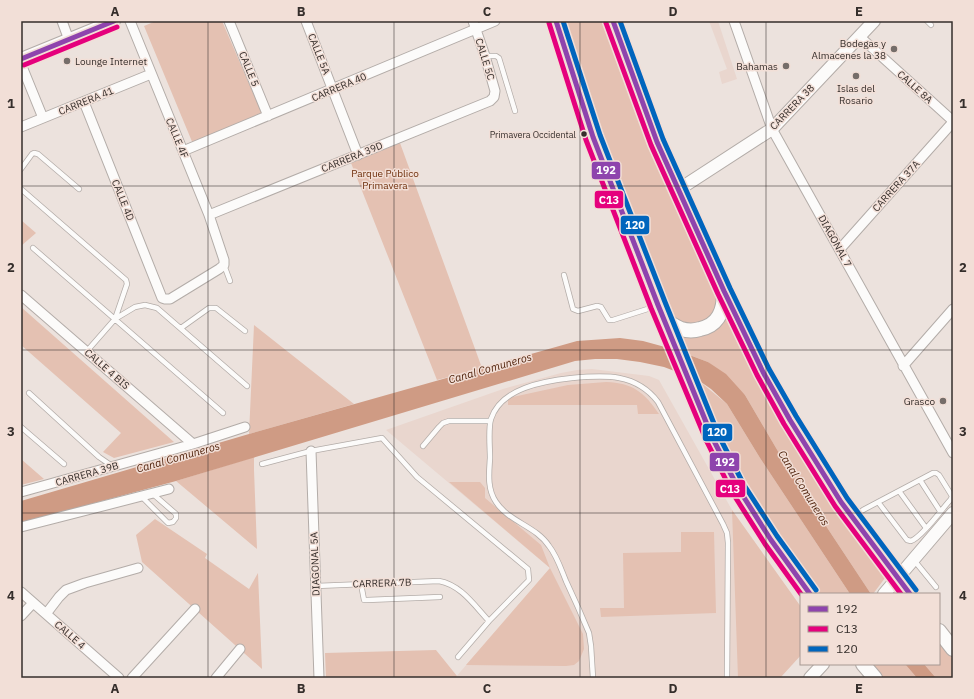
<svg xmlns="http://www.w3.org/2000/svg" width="974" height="699" font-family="'IBM Plex Sans',sans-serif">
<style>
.built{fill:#e9d6ce}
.green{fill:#e4c1b2}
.water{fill:#cf9b84}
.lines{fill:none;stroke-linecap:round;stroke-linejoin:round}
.lane-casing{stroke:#b3aca8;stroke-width:6}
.street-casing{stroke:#b3aca8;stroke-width:11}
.secondary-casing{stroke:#b3aca8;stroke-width:14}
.primary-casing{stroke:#b3aca8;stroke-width:16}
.lane{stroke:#fcfbfa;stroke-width:4.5}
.street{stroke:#fcfbfa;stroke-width:9}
.secondary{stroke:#fcfbfa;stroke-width:12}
.primary{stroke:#fcfbfa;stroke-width:14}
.bus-1-casing{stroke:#f2dfd7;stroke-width:8}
.bus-2-casing{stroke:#f2dfd7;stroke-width:8}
.bus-3-casing{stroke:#f2dfd7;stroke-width:8}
.bus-1{stroke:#8e44ad;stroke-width:5}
.bus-2{stroke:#e5007d;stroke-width:5}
.bus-3{stroke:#0065bd;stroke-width:5}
.grid{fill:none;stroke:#352e2b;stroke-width:1;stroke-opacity:0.55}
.poi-dot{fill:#756d69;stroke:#f2dfd7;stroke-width:1.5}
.bus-dot{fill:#352e2b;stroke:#f2dfd7;stroke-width:1.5}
.labels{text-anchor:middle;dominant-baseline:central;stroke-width:3;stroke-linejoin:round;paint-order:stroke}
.bus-label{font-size:9px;fill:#352e2b;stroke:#f2dfd7;text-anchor:end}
.poi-label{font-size:10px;fill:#352e2b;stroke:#f2dfd7;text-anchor:end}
.street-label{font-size:10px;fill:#352e2b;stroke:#f2dfd7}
.park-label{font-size:10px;fill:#6d2d09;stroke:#f2dfd7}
.water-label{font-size:11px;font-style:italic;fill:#4d1f08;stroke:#f2dfd7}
.line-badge{stroke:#f2dfd7;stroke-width:1.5}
.badge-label{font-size:11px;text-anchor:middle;font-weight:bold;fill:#fff}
.neatline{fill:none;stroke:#352e2b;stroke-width:1.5}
.grid-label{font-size:13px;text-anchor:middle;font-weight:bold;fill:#352e2b}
</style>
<rect width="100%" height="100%" fill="#ece2dd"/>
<!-- built -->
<path class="built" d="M 709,21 L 718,21 L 737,79 L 722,84 L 719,72 L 727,69 Z
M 592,369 L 649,376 L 659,380 L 732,510 L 801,607 L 801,655 L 780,678 L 455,678 L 550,568 L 386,430 L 503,389 L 561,373 L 577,370 Z"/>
<!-- green -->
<path class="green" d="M 156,21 L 222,21 L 263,116 L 193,144 L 144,26 Z
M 563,21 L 606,21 L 630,88 L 674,200 L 682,220 L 719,296 L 714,318 L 690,327 L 674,320 C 632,222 592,123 563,21 Z
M 400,143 L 482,368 L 437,380 L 351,163 Z
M 21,220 L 36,233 L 21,246 Z
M 21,307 L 174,442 L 114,458 L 103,452 L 121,433 L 21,345 Z
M 726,311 L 888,574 L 873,594 L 871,594 L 789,470 L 745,395 L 708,362 L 687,354 L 681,336 L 685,337 Z
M 254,325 L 354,404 L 249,434 Z
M 698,380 L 727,404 L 760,458 L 850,594 L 819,594 C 791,557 764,520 742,480 C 724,448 710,414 698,380 Z
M 606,382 C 633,383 644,392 659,414 L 638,414 L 637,405 L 508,405 L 508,398 L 568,385 Z
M 254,457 L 254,470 L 257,549 L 176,481 Z
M 21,459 L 44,479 L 21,485 Z
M 449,482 L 480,482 L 485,488 L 485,498 L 541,545 L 550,568 L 583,634 L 584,649 L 579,661 L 574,665 L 566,666 L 466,665 L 550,568 Z
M 732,510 L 801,607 L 801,655 L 780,678 L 738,678 Z
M 155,519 L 207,554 L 205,558 L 249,589 L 258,573 L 262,669 L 142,562 L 136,535 Z
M 681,532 L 714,532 L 716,613 L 601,617 L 600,608 L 624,608 L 623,553 L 681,552 Z
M 939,641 L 953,659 L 953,678 L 936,678 L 924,664 L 939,664 Z
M 436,650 L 457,676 L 455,678 L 326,678 L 325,653 Z
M 872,664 L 905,664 L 917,678 L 883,678 Z"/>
<!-- water -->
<path class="water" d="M 620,338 L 643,341 L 676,350 L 708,362 L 726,374 L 745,395 L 789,470 L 871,594 L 850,594 L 760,458 L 727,404 L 711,389 L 698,380 L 664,367 L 640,362 L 617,359 L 595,359 L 575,361 L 176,481 L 21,523 L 21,501 L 249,434 L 577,341 Z
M 905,664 L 924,664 L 936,678 L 917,678 Z"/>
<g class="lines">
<!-- lane casing -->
<g class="lane-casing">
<path id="lane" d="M 927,21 L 931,25
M 485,56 L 496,56 L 499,58 L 515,111
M 21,169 L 32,154 L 34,153 L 38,154 L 79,189
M 21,189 L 126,280 L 127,284 L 115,319
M 33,248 L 223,413
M 224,265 L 230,281
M 564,275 L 573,309 L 578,311 L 597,306 L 601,307 L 609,320 L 613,320 L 657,306
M 181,328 L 209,308 L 216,308 L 245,331
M 87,351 L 115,319 L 135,307 L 145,305 L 157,308 L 247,386
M 29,393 L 99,457 L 112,466
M 21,427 L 64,464
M 423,446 L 439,427 L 443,423 L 449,421 L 490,421
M 262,464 L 311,451 L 382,438 L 417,477 L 528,569 L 529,580 L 489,621 L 458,657
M 920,480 L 940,511
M 899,491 L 926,528
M 141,496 L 168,523 L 173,522 L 176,518 L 176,514 L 153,494
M 854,516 L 863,510 L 933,473 L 936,473 L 939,475 L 952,496 L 951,499 C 942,509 922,537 911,541 L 907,540 L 878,502
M 913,559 L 936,587
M 361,584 L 364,600 L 367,600 L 440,597
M 316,586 L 439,581 C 461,585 474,605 489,621
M 593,678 L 591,646 L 589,633 C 582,616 574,598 566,581 C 561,569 557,556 549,546 C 536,526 509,522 496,502 C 487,489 489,473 490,458 C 490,448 488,429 491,419 C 501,388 544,381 572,378 C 605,375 636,373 658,402 L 723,524 L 727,533 L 728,543 L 727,678"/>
</g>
<!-- street casing -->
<g class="street-casing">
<path id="street" d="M 62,21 L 69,40
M 229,21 L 268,116
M 306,21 L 358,155
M 734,21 L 772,129 L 953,453
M 859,36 L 953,121
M 21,64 L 43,118
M 84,102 L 162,298 L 165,299 L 170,299 L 219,269 L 224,265 L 224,260 L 209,215 L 130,21
M 21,127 L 151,74
M 183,151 L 495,21
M 209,215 L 490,101 L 494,97 L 495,91 L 485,56 L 473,21
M 840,249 L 953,122
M 21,295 L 193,444
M 903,366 L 953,309
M 311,451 L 319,678
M 21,492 L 193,444 L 245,427
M 21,527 L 169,489
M 21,592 L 119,678
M 46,614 L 59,597 L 66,590 L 85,583 L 138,568
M 21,616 L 33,603
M 132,678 L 195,609
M 216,678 L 240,649"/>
</g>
<!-- secondary casing -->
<g class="secondary-casing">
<path id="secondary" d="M 21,59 L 114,21
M 678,190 L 772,129 L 874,21
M 884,594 L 953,513
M 810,678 L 823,664"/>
</g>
<!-- primary casing -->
<g class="primary-casing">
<path id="primary" d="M 556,21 L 580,98 L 593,137 L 658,305 L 713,439 L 738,488 L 771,540 L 810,594
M 613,21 L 657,142 L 724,291 L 763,372 L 790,420 L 841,502 L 910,594
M 665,320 C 670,323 676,327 681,329 C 688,331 694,331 700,329 C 719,325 724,310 724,292
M 939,631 L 953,649
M 863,664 L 875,678"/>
</g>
<!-- lane -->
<use href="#lane" class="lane"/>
<!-- street -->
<use href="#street" class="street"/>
<!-- secondary -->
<use href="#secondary" class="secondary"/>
<!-- primary -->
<use href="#primary" class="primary"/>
<!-- bus-1 casing -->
<g class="bus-1-casing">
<path id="bus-1" d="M 556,21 L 593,137 L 658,305 L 713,439 L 738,488 L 771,540 L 810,594
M 613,21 L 657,142 L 724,291 L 763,372 L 790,420 L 841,502 L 910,594
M 21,59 L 114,21"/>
</g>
<!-- bus-2 casing -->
<g class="bus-2-casing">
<path id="bus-2" d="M 549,23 L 586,140 L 651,308 L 707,442 L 732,492 L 765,544 L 801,594
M 606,23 L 651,145 L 718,294 L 757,375 L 784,424 L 835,506 L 901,594
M 24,65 L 117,27"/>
</g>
<!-- bus-3 casing -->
<g class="bus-3-casing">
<path id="bus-3" d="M 563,21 L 600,135 L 665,302 L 719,436 L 744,485 L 777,536 L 816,590
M 620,21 L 663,139 L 730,288 L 769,369 L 796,416 L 847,498 L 916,590"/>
</g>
<!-- bus-1 -->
<use href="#bus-1" class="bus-1"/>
<!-- bus-2 -->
<use href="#bus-2" class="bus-2"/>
<!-- bus-3 -->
<use href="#bus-3" class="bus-3"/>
</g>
<!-- grid -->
<path class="grid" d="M 208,21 L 208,678M 394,21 L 394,678M 580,21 L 580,678M 766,21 L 766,678M 21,186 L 953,186M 21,350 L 953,350M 21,513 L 953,513"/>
<!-- markers -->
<g class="poi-dot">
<circle cx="894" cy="49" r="4"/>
<circle cx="67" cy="61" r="4"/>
<circle cx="786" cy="66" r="4"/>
<circle cx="856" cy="76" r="4"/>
<circle cx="943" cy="401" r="4"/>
</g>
<circle class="bus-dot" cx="584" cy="134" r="3.5"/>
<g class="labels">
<!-- bus labels -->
<g class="bus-label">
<text x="576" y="134">Primavera Occidental</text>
</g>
<!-- poi labels -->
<g class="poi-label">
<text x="886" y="43">Bodegas y<tspan x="886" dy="12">Almacenes la 38</tspan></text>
<text x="75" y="61" text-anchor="start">Lounge Internet</text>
<text x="778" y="66">Bahamas</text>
<text x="856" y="88" text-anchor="middle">Islas del<tspan x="856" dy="12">Rosario</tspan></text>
<text x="935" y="401">Grasco</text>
</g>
<!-- street labels -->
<g class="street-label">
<text transform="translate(319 54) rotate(68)">CALLE 5A</text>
<text transform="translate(485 59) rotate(73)">CALLE 5C</text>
<text transform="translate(249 69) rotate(68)">CALLE 5</text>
<text transform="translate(339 87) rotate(-23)">CARRERA 40</text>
<text transform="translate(915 87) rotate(42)">CALLE 8A</text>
<text transform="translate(86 101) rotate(-22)">CARRERA 41</text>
<text transform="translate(792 107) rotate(-46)">CARRERA 38</text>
<text transform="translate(177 138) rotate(67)">CALLE 4F</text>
<text transform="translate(352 157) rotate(-22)">CARRERA 39D</text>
<text transform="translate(896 186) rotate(-48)">CARRERA 37A</text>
<text transform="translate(123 200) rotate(68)">CALLE 4D</text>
<text transform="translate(835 241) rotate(61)">DIAGONAL 7</text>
<text transform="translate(107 369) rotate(41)">CALLE 4 BIS</text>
<text transform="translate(87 474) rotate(-16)">CARRERA 39B</text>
<text transform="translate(315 564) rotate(-92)">DIAGONAL 5A</text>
<text transform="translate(382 583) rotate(-2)">CARRERA 7B</text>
<text transform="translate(70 635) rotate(41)">CALLE 4</text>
</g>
<!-- park labels -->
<g class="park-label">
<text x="385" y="173">Parque Público<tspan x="385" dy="12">Primavera</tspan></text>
</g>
<!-- water labels -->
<g class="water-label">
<text transform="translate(490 368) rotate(-16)">Canal Comuneros</text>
<text transform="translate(178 457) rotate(-16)">Canal Comuneros</text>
<text transform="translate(804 488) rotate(58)">Canal Comuneros</text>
</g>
</g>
<g class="line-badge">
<rect x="591" y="161" width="30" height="19" rx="4" fill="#8e44ad"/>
<rect x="594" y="190" width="30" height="19" rx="4" fill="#e5007d"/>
<rect x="620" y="215" width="30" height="20" rx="4" fill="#0065bd"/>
<rect x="702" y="423" width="31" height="19" rx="4" fill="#0065bd"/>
<rect x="709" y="452" width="31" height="20" rx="4" fill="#8e44ad"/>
<rect x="715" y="479" width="31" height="19" rx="4" fill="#e5007d"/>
</g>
<g class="badge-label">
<text x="606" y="174">192</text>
<text x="609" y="204">C13</text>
<text x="635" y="229">120</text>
<text x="717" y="436">120</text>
<text x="725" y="466">192</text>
<text x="730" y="493">C13</text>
</g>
<!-- border -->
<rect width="974" height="699" fill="none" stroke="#f2dfd7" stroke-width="44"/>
<!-- legend -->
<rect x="800" y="593" width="140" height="72" fill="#f2dfd7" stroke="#a69892"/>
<rect x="808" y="606" width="20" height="6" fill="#8e44ad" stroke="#a69892"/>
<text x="836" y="613" font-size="12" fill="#352e2b">192</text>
<rect x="808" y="626" width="20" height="6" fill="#e5007d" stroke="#a69892"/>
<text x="836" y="633" font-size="12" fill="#352e2b">C13</text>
<rect x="808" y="646" width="20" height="6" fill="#0065bd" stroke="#a69892"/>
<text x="836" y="653" font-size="12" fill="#352e2b">120</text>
<rect x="22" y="22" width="930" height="655" class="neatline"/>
<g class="grid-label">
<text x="115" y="16">A</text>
<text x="301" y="16">B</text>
<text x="487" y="16">C</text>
<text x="673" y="16">D</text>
<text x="859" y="16">E</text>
<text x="11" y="108">1</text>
<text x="963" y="108">1</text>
<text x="11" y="272">2</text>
<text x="963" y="272">2</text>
<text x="11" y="436">3</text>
<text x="963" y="436">3</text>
<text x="11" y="600">4</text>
<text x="963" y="600">4</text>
<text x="115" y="693">A</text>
<text x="301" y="693">B</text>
<text x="487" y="693">C</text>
<text x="673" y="693">D</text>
<text x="859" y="693">E</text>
</g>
</svg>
